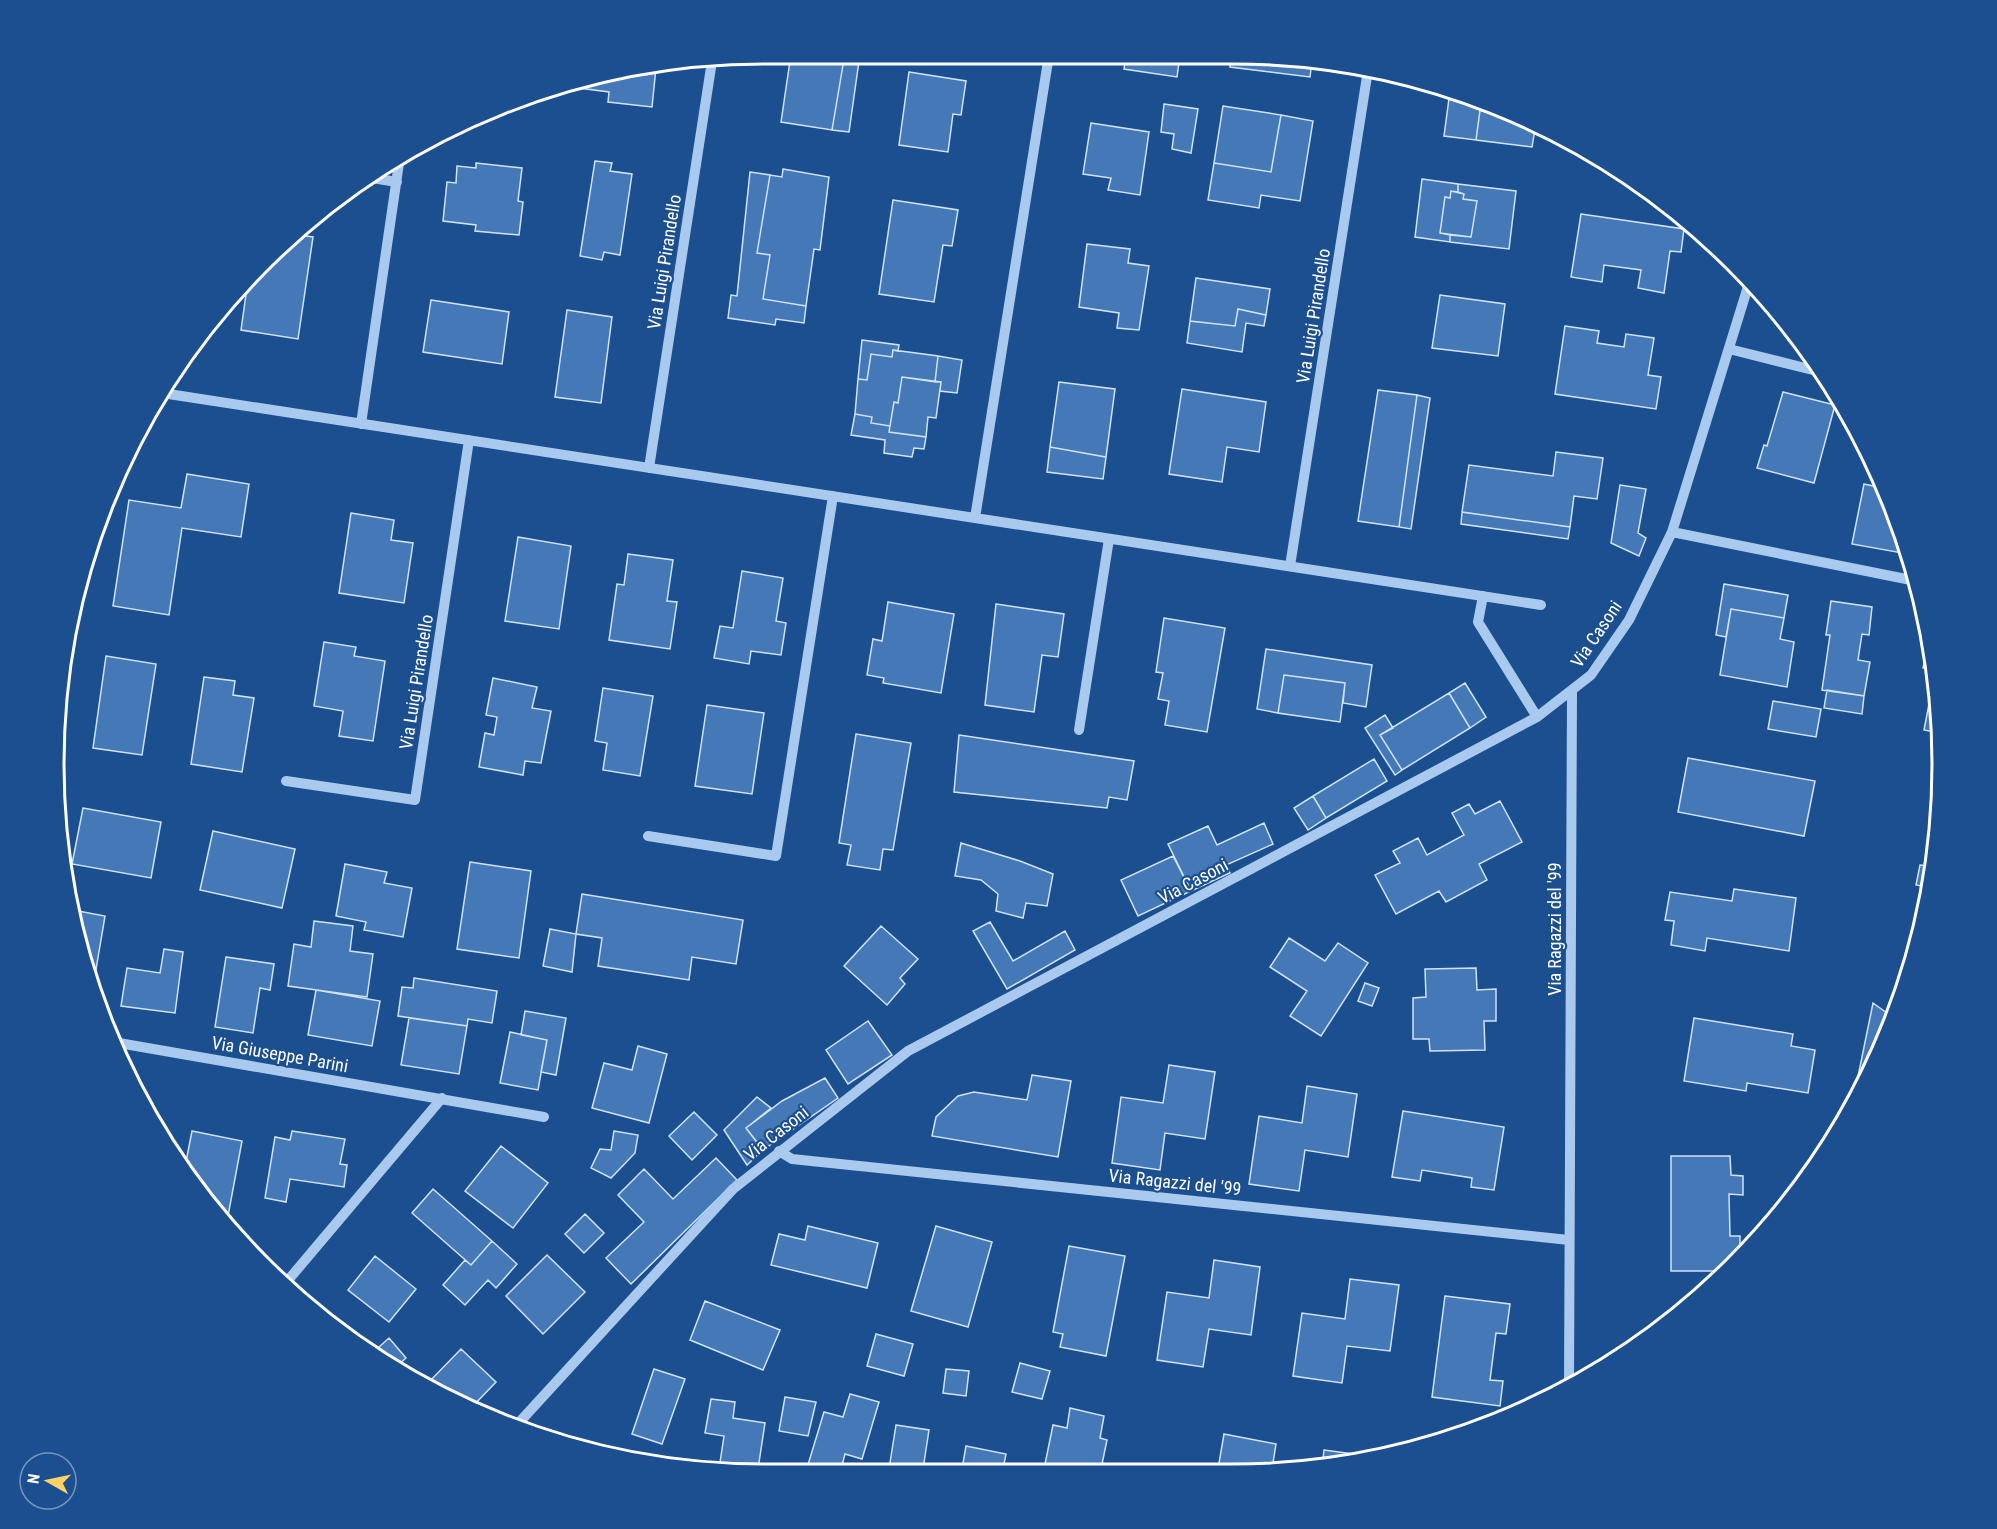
<svg xmlns="http://www.w3.org/2000/svg" width="1997" height="1529" font-family="'Roboto Condensed',sans-serif">
<style>
.building{fill:#4478b7;stroke:#cfe3fa;stroke-width:1.5}
.lines{fill:none;stroke-linecap:round;stroke-linejoin:round}
.minor{stroke:#a9c9ee;stroke-width:10}
.labels{text-anchor:middle;dominant-baseline:central;stroke-width:4.5;stroke-linejoin:round;paint-order:stroke}
.street-label{font-size:18px;fill:#fff;stroke:#1b4f8f}
.rim{fill:none;stroke:#fff;stroke-width:3}
</style>
<rect width="100%" height="100%" fill="#1b4f8f"/>
<!-- building -->
<path class="building" d="M 791,54 L 844,59 L 832,130 L 781,122 Z
M 1126,55 L 1180,55 L 1177,77 L 1124,69 Z
M 1231,55 L 1279,56 L 1312,61 L 1310,77 L 1230,67 Z
M 844,59 L 859,61 L 849,132 L 832,130 Z
M 656,68 L 652,107 L 608,102 L 609,92 L 579,88 L 580,78 Z
M 909,72 L 966,81 L 961,115 L 953,114 L 948,152 L 899,145 Z
M 1450,91 L 1481,103 L 1476,140 L 1444,136 Z
M 1481,103 L 1536,123 L 1532,147 L 1476,140 Z
M 1164,104 L 1198,109 L 1191,153 L 1172,149 L 1174,134 L 1161,132 Z
M 1223,106 L 1281,115 L 1271,172 L 1214,163 Z
M 1281,115 L 1313,121 L 1300,201 L 1261,195 L 1259,208 L 1208,200 L 1214,163 L 1271,172 Z
M 1091,123 L 1149,132 L 1140,195 L 1108,190 L 1111,178 L 1083,174 Z
M 1595,157 L 1613,168 L 1594,165 Z
M 595,161 L 612,163 L 610,171 L 632,174 L 620,255 L 604,252 L 602,260 L 580,256 Z
M 476,163 L 522,168 L 518,201 L 523,202 L 519,235 L 475,231 L 476,225 L 443,221 L 447,182 L 456,183 L 457,166 L 476,168 Z
M 783,169 L 829,177 L 820,250 L 814,249 L 806,306 L 763,299 L 770,255 L 757,253 L 770,175 L 782,177 Z
M 750,172 L 770,175 L 757,253 L 770,255 L 763,299 L 806,306 L 804,323 L 776,319 L 775,325 L 728,318 L 731,295 L 737,296 Z
M 1422,179 L 1458,184 L 1458,192 L 1451,191 L 1450,198 L 1445,197 L 1440,233 L 1450,235 L 1450,242 L 1415,237 Z
M 1458,184 L 1516,191 L 1509,249 L 1450,242 L 1450,235 L 1471,237 L 1477,201 L 1463,199 L 1464,194 L 1458,192 Z
M 1451,191 L 1464,194 L 1463,199 L 1477,201 L 1471,237 L 1440,233 L 1445,197 L 1450,198 Z
M 893,200 L 958,210 L 952,246 L 943,245 L 934,302 L 879,294 Z
M 1581,214 L 1684,229 L 1681,252 L 1670,251 L 1664,293 L 1638,288 L 1641,270 L 1604,265 L 1602,282 L 1571,277 Z
M 298,235 L 313,237 L 298,339 L 241,330 L 248,280 L 262,262 Z
M 1087,244 L 1130,249 L 1128,263 L 1149,266 L 1139,330 L 1117,328 L 1119,313 L 1079,307 Z
M 1196,278 L 1270,289 L 1266,315 L 1238,309 L 1235,326 L 1190,321 Z
M 1440,295 L 1505,304 L 1498,356 L 1432,348 Z
M 431,300 L 509,312 L 502,364 L 423,352 Z
M 1238,309 L 1266,315 L 1264,326 L 1246,323 L 1242,352 L 1187,343 L 1190,321 L 1235,326 Z
M 567,310 L 612,317 L 601,403 L 555,397 Z
M 1565,326 L 1599,331 L 1597,343 L 1624,347 L 1626,334 L 1654,338 L 1648,375 L 1661,377 L 1656,409 L 1555,394 Z
M 862,340 L 899,345 L 898,351 L 893,350 L 892,357 L 871,354 L 867,380 L 858,379 Z
M 893,350 L 938,356 L 935,382 L 902,377 L 898,403 L 894,402 L 890,426 L 871,423 L 872,417 L 855,414 L 858,379 L 867,380 L 871,354 L 892,357 Z
M 938,356 L 962,360 L 957,393 L 940,391 L 941,382 L 935,382 Z
M 902,377 L 941,382 L 936,418 L 928,417 L 926,437 L 889,432 L 894,402 L 898,403 Z
M 1059,382 L 1115,389 L 1106,457 L 1050,447 Z
M 1182,389 L 1266,402 L 1259,452 L 1227,447 L 1222,482 L 1169,474 Z
M 1378,390 L 1417,395 L 1399,527 L 1358,521 Z
M 1783,392 L 1835,405 L 1814,483 L 1757,468 L 1764,445 L 1767,446 Z
M 1417,395 L 1430,398 L 1411,529 L 1399,527 Z
M 855,414 L 872,417 L 871,423 L 890,426 L 889,432 L 926,437 L 924,449 L 914,448 L 912,457 L 884,453 L 885,440 L 851,435 Z
M 1050,447 L 1106,457 L 1103,479 L 1047,472 Z
M 1556,452 L 1603,458 L 1597,499 L 1574,496 L 1570,527 L 1462,512 L 1469,465 L 1553,476 Z
M 187,474 L 249,484 L 241,537 L 182,528 L 169,615 L 113,606 L 129,500 L 181,508 Z
M 1864,484 L 1887,489 L 1904,542 L 1902,553 L 1852,544 Z
M 1620,485 L 1646,489 L 1638,533 L 1646,538 L 1639,556 L 1611,543 Z
M 1462,512 L 1570,527 L 1568,539 L 1461,524 Z
M 351,513 L 394,520 L 391,540 L 413,543 L 404,603 L 339,593 Z
M 518,537 L 571,546 L 559,629 L 505,621 Z
M 628,554 L 673,560 L 667,601 L 677,602 L 670,649 L 609,640 L 617,584 L 624,585 Z
M 742,571 L 783,578 L 776,621 L 786,623 L 781,655 L 751,651 L 749,664 L 714,658 L 720,626 L 733,628 Z
M 1724,584 L 1788,595 L 1784,618 L 1731,609 L 1726,637 L 1716,635 Z
M 1831,601 L 1872,607 L 1869,635 L 1862,634 L 1858,660 L 1870,662 L 1864,696 L 1822,690 L 1830,635 L 1826,635 Z
M 888,602 L 954,614 L 941,693 L 883,683 L 884,678 L 867,675 L 873,639 L 882,641 Z
M 996,604 L 1064,614 L 1058,657 L 1042,655 L 1034,712 L 985,705 Z
M 1731,609 L 1784,618 L 1780,639 L 1794,642 L 1787,687 L 1720,675 Z
M 1164,618 L 1225,628 L 1207,732 L 1165,725 L 1169,701 L 1158,699 L 1163,673 L 1156,672 Z
M 1930,635 L 1934,670 L 1923,668 Z
M 324,642 L 356,647 L 354,656 L 385,661 L 373,741 L 339,736 L 343,711 L 314,706 Z
M 1266,649 L 1372,665 L 1366,707 L 1343,703 L 1345,683 L 1284,675 L 1278,713 L 1257,709 Z
M 106,656 L 156,664 L 142,755 L 93,748 Z
M 1284,675 L 1345,683 L 1340,722 L 1278,713 Z
M 204,677 L 235,681 L 233,695 L 254,698 L 242,772 L 191,764 Z
M 493,678 L 537,687 L 532,708 L 551,711 L 541,763 L 525,761 L 523,775 L 479,767 L 485,733 L 494,735 L 497,717 L 486,715 Z
M 1934,678 L 1940,733 L 1924,730 Z
M 1465,683 L 1486,717 L 1470,728 L 1449,693 Z
M 603,688 L 653,696 L 640,776 L 603,770 L 607,743 L 595,741 Z
M 1827,690 L 1864,696 L 1862,714 L 1824,708 Z
M 1449,693 L 1470,728 L 1402,770 L 1380,735 Z
M 1773,701 L 1821,709 L 1816,737 L 1768,729 Z
M 707,705 L 764,713 L 752,794 L 695,786 Z
M 1385,715 L 1393,728 L 1380,735 L 1402,770 L 1395,775 L 1365,728 Z
M 856,734 L 911,743 L 893,850 L 883,849 L 880,870 L 847,865 L 851,845 L 839,843 Z
M 959,735 L 1134,761 L 1127,800 L 1109,797 L 1107,808 L 954,792 Z
M 1688,758 L 1815,781 L 1804,836 L 1678,812 Z
M 1374,759 L 1387,781 L 1326,818 L 1313,796 Z
M 1313,796 L 1326,818 L 1308,830 L 1294,808 Z
M 1500,801 L 1522,842 L 1479,864 L 1487,880 L 1446,902 L 1439,891 L 1396,914 L 1375,875 L 1400,863 L 1393,851 L 1418,838 L 1427,855 L 1464,835 L 1452,813 L 1469,804 L 1475,814 Z
M 83,808 L 161,822 L 151,878 L 72,864 Z
M 1264,823 L 1273,844 L 1226,865 L 1230,873 L 1191,891 L 1168,844 L 1208,826 L 1217,845 Z
M 213,831 L 295,849 L 282,908 L 200,890 Z
M 961,843 L 1020,861 L 1053,874 L 1047,906 L 1026,903 L 1023,918 L 996,911 L 998,894 L 981,880 L 955,876 Z
M 1173,856 L 1191,891 L 1138,916 L 1121,880 Z
M 470,862 L 531,871 L 519,958 L 457,949 Z
M 345,864 L 387,872 L 384,883 L 412,888 L 403,937 L 364,930 L 366,922 L 336,916 Z
M 1920,865 L 1933,867 L 1929,904 L 1924,903 L 1928,887 L 1916,885 Z
M 1734,889 L 1796,898 L 1789,951 L 1707,938 L 1705,951 L 1671,945 L 1674,921 L 1665,920 L 1670,892 L 1732,901 Z
M 582,894 L 743,920 L 736,964 L 692,957 L 689,980 L 598,966 L 602,938 L 576,934 Z
M 73,910 L 105,916 L 93,987 L 78,949 Z
M 314,921 L 353,926 L 350,951 L 373,954 L 367,997 L 288,986 L 294,944 L 311,947 Z
M 990,922 L 1013,961 L 1065,931 L 1075,950 L 1007,989 L 973,931 Z
M 881,926 L 918,959 L 900,978 L 905,984 L 887,1005 L 844,966 Z
M 550,929 L 576,934 L 572,972 L 543,966 Z
M 1289,938 L 1325,961 L 1338,943 L 1368,963 L 1321,1036 L 1290,1016 L 1307,991 L 1270,967 Z
M 164,949 L 183,952 L 175,1013 L 121,1006 L 127,968 L 160,973 Z
M 226,957 L 274,964 L 270,990 L 260,988 L 253,1033 L 215,1027 Z
M 1476,968 L 1477,990 L 1496,989 L 1496,1021 L 1484,1021 L 1485,1050 L 1430,1051 L 1429,1039 L 1413,1039 L 1413,998 L 1426,997 L 1425,969 Z
M 414,978 L 497,991 L 492,1023 L 468,1019 L 467,1026 L 398,1016 L 402,987 L 413,988 Z
M 1365,983 L 1379,988 L 1372,1006 L 1358,1001 Z
M 316,990 L 380,1001 L 372,1046 L 308,1035 Z
M 1873,1003 L 1894,1018 L 1889,1037 L 1852,1106 Z
M 525,1011 L 566,1018 L 556,1075 L 541,1072 L 547,1040 L 521,1035 Z
M 409,1018 L 467,1026 L 459,1074 L 401,1065 Z
M 1694,1018 L 1793,1034 L 1791,1046 L 1815,1050 L 1808,1093 L 1747,1083 L 1746,1091 L 1684,1081 Z
M 868,1021 L 892,1055 L 848,1084 L 826,1050 Z
M 510,1032 L 547,1040 L 538,1090 L 500,1083 Z
M 638,1046 L 667,1054 L 649,1123 L 592,1108 L 604,1063 L 632,1070 Z
M 1169,1065 L 1215,1072 L 1205,1139 L 1165,1133 L 1160,1170 L 1112,1163 L 1121,1097 L 1163,1103 Z
M 1032,1075 L 1071,1081 L 1058,1157 L 932,1136 L 936,1117 L 958,1096 L 974,1092 L 1027,1100 Z
M 825,1078 L 838,1098 L 763,1150 L 746,1128 L 782,1101 Z
M 1307,1086 L 1357,1094 L 1348,1157 L 1305,1150 L 1299,1191 L 1249,1184 L 1259,1116 L 1302,1123 Z
M 757,1097 L 771,1108 L 746,1128 L 763,1150 L 747,1165 L 724,1130 Z
M 144,1108 L 154,1110 L 152,1121 Z
M 1403,1111 L 1504,1127 L 1494,1190 L 1471,1187 L 1472,1178 L 1422,1170 L 1420,1181 L 1392,1177 Z
M 694,1112 L 717,1135 L 692,1160 L 669,1136 Z
M 192,1131 L 242,1141 L 228,1216 L 219,1215 L 184,1172 Z
M 292,1131 L 345,1139 L 340,1164 L 347,1165 L 344,1187 L 290,1179 L 286,1202 L 265,1198 L 275,1137 L 290,1140 Z
M 614,1131 L 638,1135 L 635,1153 L 611,1178 L 591,1168 L 600,1149 L 611,1150 Z
M 501,1146 L 548,1183 L 513,1228 L 465,1191 Z
M 1671,1156 L 1730,1156 L 1731,1175 L 1743,1176 L 1743,1195 L 1729,1194 L 1730,1236 L 1740,1236 L 1740,1260 L 1730,1271 L 1671,1271 Z
M 716,1158 L 737,1180 L 631,1284 L 606,1258 L 644,1222 L 618,1195 L 644,1169 L 673,1199 Z
M 433,1189 L 492,1241 L 471,1265 L 412,1213 Z
M 585,1214 L 604,1233 L 584,1253 L 565,1234 Z
M 808,1226 L 878,1243 L 867,1288 L 771,1265 L 779,1234 L 805,1240 Z
M 936,1226 L 992,1242 L 968,1327 L 911,1311 Z
M 492,1241 L 517,1264 L 496,1288 L 488,1280 L 465,1305 L 443,1285 L 465,1260 L 471,1265 Z
M 1069,1246 L 1125,1256 L 1106,1356 L 1060,1347 L 1063,1334 L 1053,1332 Z
M 547,1255 L 585,1292 L 543,1334 L 506,1296 Z
M 375,1256 L 416,1289 L 389,1322 L 348,1290 Z
M 1214,1260 L 1260,1267 L 1251,1335 L 1209,1329 L 1203,1367 L 1157,1360 L 1167,1292 L 1209,1298 Z
M 1350,1279 L 1399,1285 L 1390,1351 L 1347,1346 L 1342,1383 L 1293,1376 L 1302,1313 L 1345,1319 Z
M 1445,1296 L 1510,1304 L 1506,1334 L 1496,1333 L 1490,1380 L 1503,1381 L 1500,1406 L 1432,1397 Z
M 705,1301 L 780,1330 L 763,1370 L 690,1340 Z
M 876,1334 L 913,1344 L 904,1376 L 867,1366 Z
M 389,1338 L 406,1358 L 398,1365 L 406,1375 L 370,1355 Z
M 461,1349 L 496,1382 L 470,1409 L 426,1385 Z
M 1020,1363 L 1050,1371 L 1042,1399 L 1012,1392 Z
M 654,1369 L 685,1379 L 662,1444 L 632,1434 Z
M 946,1369 L 969,1371 L 966,1396 L 943,1393 Z
M 850,1394 L 879,1402 L 862,1459 L 845,1454 L 841,1469 L 807,1468 L 824,1412 L 843,1417 Z
M 785,1397 L 816,1402 L 808,1436 L 779,1431 Z
M 711,1399 L 735,1402 L 733,1418 L 765,1423 L 758,1469 L 719,1469 L 724,1436 L 705,1433 Z
M 1070,1408 L 1104,1416 L 1100,1438 L 1107,1440 L 1101,1469 L 1044,1469 L 1053,1425 L 1067,1428 Z
M 896,1425 L 929,1430 L 923,1469 L 889,1469 Z
M 1224,1434 L 1276,1444 L 1272,1469 L 1218,1469 Z
M 966,1446 L 1006,1454 L 1003,1469 L 962,1469 Z
M 1324,1450 L 1376,1457 L 1322,1469 Z"/>
<g class="lines">
<!-- minor -->
<path class="minor" d="M 372,178 L 397,182
M 1729,349 L 1825,373
M 162,393 L 1541,605
M 361,424 L 400,156
M 649,468 L 712,61
M 975,518 L 1049,55
M 1672,532 L 1916,581
M 1290,566 L 1368,70
M 1483,596 L 1478,622 L 1537,717
M 1079,730 L 1109,539
M 286,781 L 415,800 L 469,440
M 648,836 L 776,856 L 833,496
M 113,1042 L 544,1117
M 779,1151 L 792,1159 L 1569,1240
M 284,1285 L 442,1098
M 1569,1384 L 1572,690
M 515,1427 L 733,1189 L 908,1051 L 1537,717 L 1591,675 L 1629,620 L 1672,532 L 1750,280"/>
</g>
<g class="labels">
<!-- street labels -->
<g class="street-label">
<text transform="translate(664 262) rotate(-81)">Via Luigi Pirandello</text>
<text transform="translate(1313 316) rotate(-81)">Via Luigi Pirandello</text>
<text transform="translate(1596 634) rotate(-56)">Via Casoni</text>
<text transform="translate(416 682) rotate(-81)">Via Luigi Pirandello</text>
<text transform="translate(1193 881) rotate(-28)">Via Casoni</text>
<text transform="translate(1554 929) rotate(-90)">Via Ragazzi del '99</text>
<text transform="translate(280 1054) rotate(10)">Via Giuseppe Parini</text>
<text transform="translate(776 1133) rotate(-38)">Via Casoni</text>
<text transform="translate(1175 1182) rotate(6)">Via Ragazzi del '99</text>
</g>
</g>
<!-- crop -->
<path d="M0 0H1997V1529H0ZM764 64H1232A700 700 0 0 1 1932 764V764A700 700 0 0 1 1232 1464H764A700 700 0 0 1 64 764V764A700 700 0 0 1 764 64Z" fill="#1b4f8f" fill-rule="evenodd"/>
<path class="rim" d="M764 64H1232A700 700 0 0 1 1932 764V764A700 700 0 0 1 1232 1464H764A700 700 0 0 1 64 764V764A700 700 0 0 1 764 64Z"/>
<!-- north arrow -->
<g transform="translate(48 1481) rotate(279)"><circle r="28" fill="#1b4f8f" stroke="#7695bc" stroke-width="1.5"/>
<path d="M0-4.5L10 22L0 15L-10 22Z" fill="#ffd166"/>
<text y="-9" font-size="16" font-weight="bold" text-anchor="middle" fill="#ffffff">N</text>
</g>
</svg>
